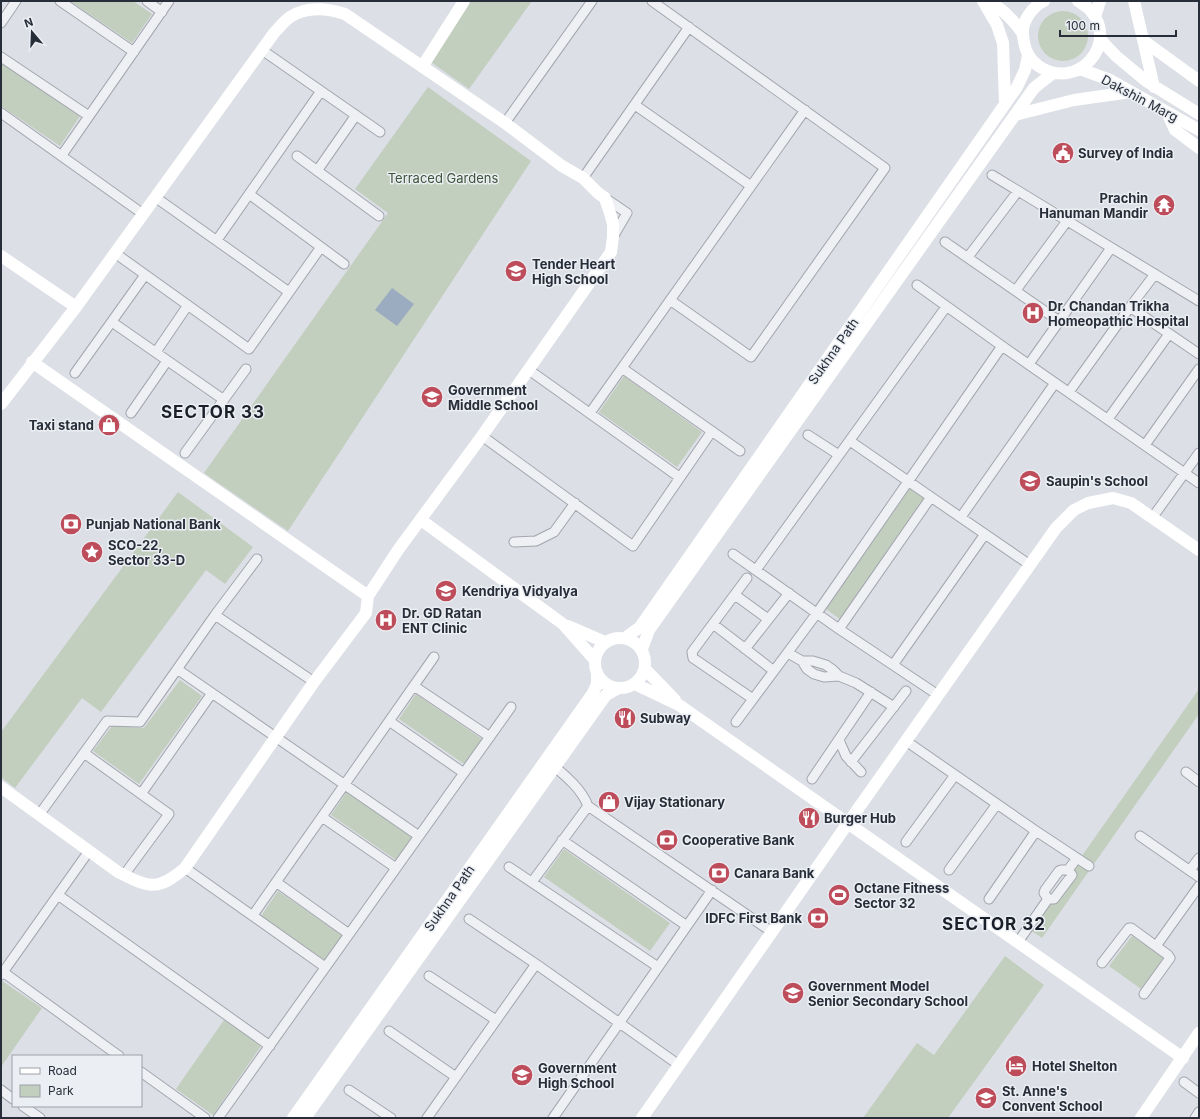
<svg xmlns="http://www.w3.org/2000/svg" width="1200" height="1119" font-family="Inter,sans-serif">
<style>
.green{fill:#c2cebe}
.water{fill:#9bacc1}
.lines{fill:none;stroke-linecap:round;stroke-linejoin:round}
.street-casing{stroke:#a2a6ae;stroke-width:11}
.street{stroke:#eff0f4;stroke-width:9}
.secondary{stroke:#fff;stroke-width:12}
.labels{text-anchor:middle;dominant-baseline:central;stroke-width:3;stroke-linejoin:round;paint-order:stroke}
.street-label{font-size:13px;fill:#282e39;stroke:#ebeef3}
.poi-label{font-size:13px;font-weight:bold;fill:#282e39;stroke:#ebeef3;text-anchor:start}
.park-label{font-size:13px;fill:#3b5337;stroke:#ebeef3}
.district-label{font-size:17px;font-weight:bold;letter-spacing:1px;fill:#1a1f2a;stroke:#ebeef3}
</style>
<rect width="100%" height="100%" fill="#dcdfe5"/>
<!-- green -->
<path class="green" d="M 70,1 L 133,1 L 152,14 L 132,43 Z
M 469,1 L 532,1 L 469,89 L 428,60 Z
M1038 36a25 25 0 1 1 50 0a25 25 0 1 1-50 0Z
M 1,63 L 80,116 L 60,146 L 1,106 Z
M 428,87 L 531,161 L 288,531 L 204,473 L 388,213 L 355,189 Z
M 624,376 L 702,432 L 677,467 L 599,412 Z
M 910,488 L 925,498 L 841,620 L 826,609 Z
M 178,492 L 253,547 L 225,584 L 206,570 L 101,712 L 82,698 L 15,788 L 1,777 L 1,732 Z
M 180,680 L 202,696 L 139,784 L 93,751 L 112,726 L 144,728 Z
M 1199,689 L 1199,714 L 1042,938 L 1030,930 Z
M 416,694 L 482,739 L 464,764 L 399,719 Z
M 348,790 L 414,835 L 396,860 L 331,815 Z
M 564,849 L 670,923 L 650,951 L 544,877 Z
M 278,891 L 343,936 L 326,961 L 261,916 Z
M 1132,936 L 1165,958 L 1141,989 L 1109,966 Z
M 1005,956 L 1044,985 L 948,1118 L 863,1118 L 917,1043 L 934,1055 Z
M 2,981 L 42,1008 L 1,1067 L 1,982 Z
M 224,1020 L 261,1046 L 213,1115 L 176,1089 Z"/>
<!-- water -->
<path class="water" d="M 392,288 L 414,304 L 397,326 L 375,310 Z"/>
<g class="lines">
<!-- street casing -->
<g class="street-casing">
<path id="street" d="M 60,1 L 134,52
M 147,1 L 162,12
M 652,1 L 885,168 L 751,357 L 670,300
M 1,23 L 16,1
M 262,50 L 380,132
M 1,57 L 89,116
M 635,105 L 751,186
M 1,113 L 143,214
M 505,123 L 592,1
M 62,155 L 169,1
M 297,156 L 379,216
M 317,171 L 356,115
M 992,175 L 1199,301
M 583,178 L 689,27
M 249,194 L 344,264
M 155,197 L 289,292
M 605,198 L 627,213 L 613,237
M 217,240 L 321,91
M 945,242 L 1059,321
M 115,253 L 249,349 L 321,247
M 968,257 L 1018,191
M 917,285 L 1002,346 L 1199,483
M 1016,290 L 1067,221
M 1130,307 L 1199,354
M 112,322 L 224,400
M 156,352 L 188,305
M 1029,364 L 1111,248
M 622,368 L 740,451
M 529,370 L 679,477
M 75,373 L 145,275
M 1069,392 L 1130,307 L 1155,274
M 131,413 L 167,361
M 590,413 L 805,110
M 1108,419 L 1169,334
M 808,435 L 839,455
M 482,436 L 633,546 L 712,431
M 850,441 L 931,497 L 1030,565
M 1145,445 L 1199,369
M 185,453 L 246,369
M 961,517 L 1055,383
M 1152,518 L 1199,453
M 514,542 L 536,541 L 554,532 L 575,503
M 733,554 L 839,629 L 938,695
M 756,570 L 946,307
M 747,578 L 692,652 L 693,658 L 753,699
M 735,595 L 768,619
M 215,615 L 314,682
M 713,624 L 774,671
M 839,629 L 931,497
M 745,649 L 789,593
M 788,653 L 802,661 L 813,661 L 826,665 L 833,670 L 839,676
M 802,661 L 807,669 L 814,674 L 824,677 L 839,676 L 856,683 L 894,707
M 893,665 L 985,534
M 177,669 L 419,836
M 414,686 L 490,737
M 389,721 L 464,773
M 736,722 L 817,613 L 1002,346
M 839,740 L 846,756 L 861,772
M 906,741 L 1036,831 L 1089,866
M 84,753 L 169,814 L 124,875
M 851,762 L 906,691
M 555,767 C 568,778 582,790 588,806 L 772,932
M 1186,772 L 1199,782
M 812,779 L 871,692
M 141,794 L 212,693
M 39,815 L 107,721 L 140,722 L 215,615 L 257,559
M 322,817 L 396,868
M 1140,836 L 1199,877
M 562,840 L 687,926
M 906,842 L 955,775
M 509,867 L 658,967
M 185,868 L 325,967
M 949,870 L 997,804
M 1190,870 L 1199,858
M 276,882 L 349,934
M 532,882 L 588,806
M 58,895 L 270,1046
M 989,899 L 1036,831
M 1048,899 L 1054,899 L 1072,875 L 1068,870
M 253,915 L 434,657
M 469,919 L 536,964 L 679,1065
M 1018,942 L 1048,899 L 1044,893 L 1045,890 L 1059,871 L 1061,870 L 1068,870 L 1077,858
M 1156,946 L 1199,886
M 1102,963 L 1129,928 L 1131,928 L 1168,955 L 1170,958 L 1144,994
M 3,972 L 119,1056
M 1,975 L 89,851
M 429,976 L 496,1020
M 389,1031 L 456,1077
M 141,1072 L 205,1118
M 1184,1082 L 1199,1093
M 1,1090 L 13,1099
M 349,1090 L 391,1118
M 23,1106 L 40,1118
M 218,1118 L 511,707
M 427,1118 L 536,964
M 553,1118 L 712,890
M 1195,1118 L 1199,1112"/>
</g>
<!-- street -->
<use href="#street" class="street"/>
<!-- secondary -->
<path class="secondary" d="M 983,1 L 997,25 L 1003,43 L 1005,104
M 990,1 C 1003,10 1014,20 1023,34
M 1044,1 C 1032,7 1021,22 1023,36 C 1025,50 1028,59 1040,67 C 1078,91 1120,43 1090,10 C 1087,6 1082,4 1078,1
M 1134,1 L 1154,87
M 1095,17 L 1100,1
M 1100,39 L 1116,56 L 1146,81 L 1199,114
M 1144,41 L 1199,81
M 422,67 L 464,1
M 1080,69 L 1110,80 L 1199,130
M 1167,112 L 1175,130 L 1199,148
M 1015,115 L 1074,100 L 1131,92
M 1,256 L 76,307
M 32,362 L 368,596
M 1,404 L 76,307 L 274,33 C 279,28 284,21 290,17 C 307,6 326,8 345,14 L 505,123 L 562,166 L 583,178 L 598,193 L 605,198 L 610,213 L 613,224 L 613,237 L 611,252 L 482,436 L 398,550 L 368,596 L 366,613 L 314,682 L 185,868 C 158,891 149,888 118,872 L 1,787
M 421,520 L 563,624 L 594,659
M 568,626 L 605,642
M595 663a25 25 0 1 1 50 0a25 25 0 1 1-50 0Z
M 625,638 L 640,627 L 1017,87 L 1025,70 L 1028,56
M 642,649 L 649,630 L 1034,88 L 1053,73
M 645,669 L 675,700
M 635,684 L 679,705 L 1183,1058
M 293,1118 L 593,693 L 597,684 L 597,675
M 305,1118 L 606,695 L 617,689
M 642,1118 L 848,823 L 1056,528 L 1074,510 L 1088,503 L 1113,498 L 1131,503 L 1199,550
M 1141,1118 L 1199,1033"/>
</g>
<!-- icons -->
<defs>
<g id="civic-disc" transform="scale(1.15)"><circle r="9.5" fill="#be4d5b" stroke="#ebeef3"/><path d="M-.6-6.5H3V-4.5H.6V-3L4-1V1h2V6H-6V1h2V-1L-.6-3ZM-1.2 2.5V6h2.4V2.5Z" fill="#fff"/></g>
<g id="temple-disc" transform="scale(1.15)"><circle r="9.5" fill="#be4d5b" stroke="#ebeef3"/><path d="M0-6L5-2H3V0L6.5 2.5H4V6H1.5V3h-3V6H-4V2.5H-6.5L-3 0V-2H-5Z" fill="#fff"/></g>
<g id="school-disc" transform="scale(1.15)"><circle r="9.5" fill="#be4d5b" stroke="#ebeef3"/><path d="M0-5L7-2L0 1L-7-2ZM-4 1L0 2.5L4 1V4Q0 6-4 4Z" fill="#fff"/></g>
<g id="hospital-disc" transform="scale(1.15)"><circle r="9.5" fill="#be4d5b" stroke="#ebeef3"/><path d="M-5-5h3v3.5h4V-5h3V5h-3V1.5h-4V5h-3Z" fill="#fff"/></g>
<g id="shop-disc" transform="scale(1.15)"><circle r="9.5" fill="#be4d5b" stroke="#ebeef3"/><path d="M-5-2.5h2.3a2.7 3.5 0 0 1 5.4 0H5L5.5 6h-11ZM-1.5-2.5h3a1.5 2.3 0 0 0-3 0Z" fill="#fff"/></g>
<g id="bank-disc" transform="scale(1.15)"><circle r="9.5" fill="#be4d5b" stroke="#ebeef3"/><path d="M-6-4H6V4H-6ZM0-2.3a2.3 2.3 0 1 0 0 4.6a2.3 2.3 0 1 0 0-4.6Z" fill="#fff"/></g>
<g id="sight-disc" transform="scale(1.15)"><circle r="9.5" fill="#be4d5b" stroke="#ebeef3"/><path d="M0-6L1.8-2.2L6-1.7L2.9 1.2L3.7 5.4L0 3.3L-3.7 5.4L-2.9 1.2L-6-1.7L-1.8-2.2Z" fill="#fff"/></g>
<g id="restaurant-disc" transform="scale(1.15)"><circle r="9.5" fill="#be4d5b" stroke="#ebeef3"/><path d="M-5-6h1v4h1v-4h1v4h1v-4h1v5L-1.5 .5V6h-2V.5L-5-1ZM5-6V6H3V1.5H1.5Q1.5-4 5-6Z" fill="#fff"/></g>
<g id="stadium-disc" transform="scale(1.15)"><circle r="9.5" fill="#be4d5b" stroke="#ebeef3"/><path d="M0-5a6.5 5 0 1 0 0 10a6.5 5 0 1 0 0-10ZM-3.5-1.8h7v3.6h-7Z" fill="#fff"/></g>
<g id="hotel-disc" transform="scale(1.15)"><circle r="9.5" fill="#be4d5b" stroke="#ebeef3"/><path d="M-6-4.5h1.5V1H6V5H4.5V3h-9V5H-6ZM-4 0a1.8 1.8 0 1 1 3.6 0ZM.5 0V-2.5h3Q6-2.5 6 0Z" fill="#fff"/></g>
</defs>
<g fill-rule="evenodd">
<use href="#civic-disc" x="1063" y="153"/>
<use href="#temple-disc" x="1164" y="205"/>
<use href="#school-disc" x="516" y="271"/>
<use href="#hospital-disc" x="1033" y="313"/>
<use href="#school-disc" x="432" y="397"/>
<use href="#shop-disc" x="109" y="425"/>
<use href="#school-disc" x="1030" y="481"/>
<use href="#bank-disc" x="71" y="524"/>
<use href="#sight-disc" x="92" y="552"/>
<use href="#school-disc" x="446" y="591"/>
<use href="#hospital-disc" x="386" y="620"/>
<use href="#restaurant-disc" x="625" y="718"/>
<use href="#shop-disc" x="609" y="802"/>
<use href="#restaurant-disc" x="809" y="818"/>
<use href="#bank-disc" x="667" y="840"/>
<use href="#bank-disc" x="719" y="873"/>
<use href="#stadium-disc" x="839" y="895"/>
<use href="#bank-disc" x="818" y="918"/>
<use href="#school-disc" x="793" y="993"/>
<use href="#hotel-disc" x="1016" y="1066"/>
<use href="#school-disc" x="522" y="1075"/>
<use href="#school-disc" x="986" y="1098"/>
</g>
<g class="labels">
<!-- street labels -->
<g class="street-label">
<text transform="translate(1140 98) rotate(28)">Dakshin Marg</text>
<text transform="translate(833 351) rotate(-55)">Sukhna Path</text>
<text transform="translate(449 898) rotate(-55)">Sukhna Path</text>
</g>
<!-- poi labels -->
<g class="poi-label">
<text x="1078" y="153">Survey of India</text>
<text x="1148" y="198" text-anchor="end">Prachin<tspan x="1148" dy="15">Hanuman Mandir</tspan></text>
<text x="532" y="264">Tender Heart<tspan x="532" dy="15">High School</tspan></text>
<text x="1048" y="306">Dr. Chandan Trikha<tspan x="1048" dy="15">Homeopathic Hospital</tspan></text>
<text x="448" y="390">Government<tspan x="448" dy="15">Middle School</tspan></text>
<text x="94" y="425" text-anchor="end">Taxi stand</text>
<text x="1046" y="481">Saupin's School</text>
<text x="86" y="524">Punjab National Bank</text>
<text x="108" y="545">SCO-22,<tspan x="108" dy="15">Sector 33-D</tspan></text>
<text x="462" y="591">Kendriya Vidyalya</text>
<text x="402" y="613">Dr. GD Ratan<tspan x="402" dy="15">ENT Clinic</tspan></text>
<text x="640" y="718">Subway</text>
<text x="624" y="802">Vijay Stationary</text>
<text x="824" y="818">Burger Hub</text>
<text x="682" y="840">Cooperative Bank</text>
<text x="734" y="873">Canara Bank</text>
<text x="854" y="888">Octane Fitness<tspan x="854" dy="15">Sector 32</tspan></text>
<text x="802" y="918" text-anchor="end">IDFC First Bank</text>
<text x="808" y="986">Government Model<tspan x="808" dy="15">Senior Secondary School</tspan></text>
<text x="1032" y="1066">Hotel Shelton</text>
<text x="538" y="1068">Government<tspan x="538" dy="15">High School</tspan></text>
<text x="1002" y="1091">St. Anne's<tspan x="1002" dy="15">Convent School</tspan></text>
</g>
<!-- park labels -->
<g class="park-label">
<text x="443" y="178">Terraced Gardens</text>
</g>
<!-- district labels -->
<g class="district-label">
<text x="213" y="412">SECTOR 33</text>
<text x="994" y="924">SECTOR 32</text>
</g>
</g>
<!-- border -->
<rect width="1200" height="1119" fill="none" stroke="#282e39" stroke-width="4"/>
<!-- legend -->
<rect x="12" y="1055" width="130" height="52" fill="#ebeef3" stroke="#9da1a9"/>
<rect x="20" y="1068" width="20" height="6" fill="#ffffff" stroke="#9da1a9"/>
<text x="48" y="1075" font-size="12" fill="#282e39">Road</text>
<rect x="20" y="1085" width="20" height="12" fill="#c2cebe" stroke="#9da1a9"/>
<text x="48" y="1095" font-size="12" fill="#282e39">Park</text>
<!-- north arrow -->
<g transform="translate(32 32) rotate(341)" stroke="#ebeef3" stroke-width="3" paint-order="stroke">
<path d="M0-3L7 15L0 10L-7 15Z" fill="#282e39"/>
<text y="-6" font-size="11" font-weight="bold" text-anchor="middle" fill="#282e39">N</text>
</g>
<!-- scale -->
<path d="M1060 30v6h116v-6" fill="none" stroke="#282e39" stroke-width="2"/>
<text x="1066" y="30" font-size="12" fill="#282e39" stroke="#ebeef3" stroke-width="3" paint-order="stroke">100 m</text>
</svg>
